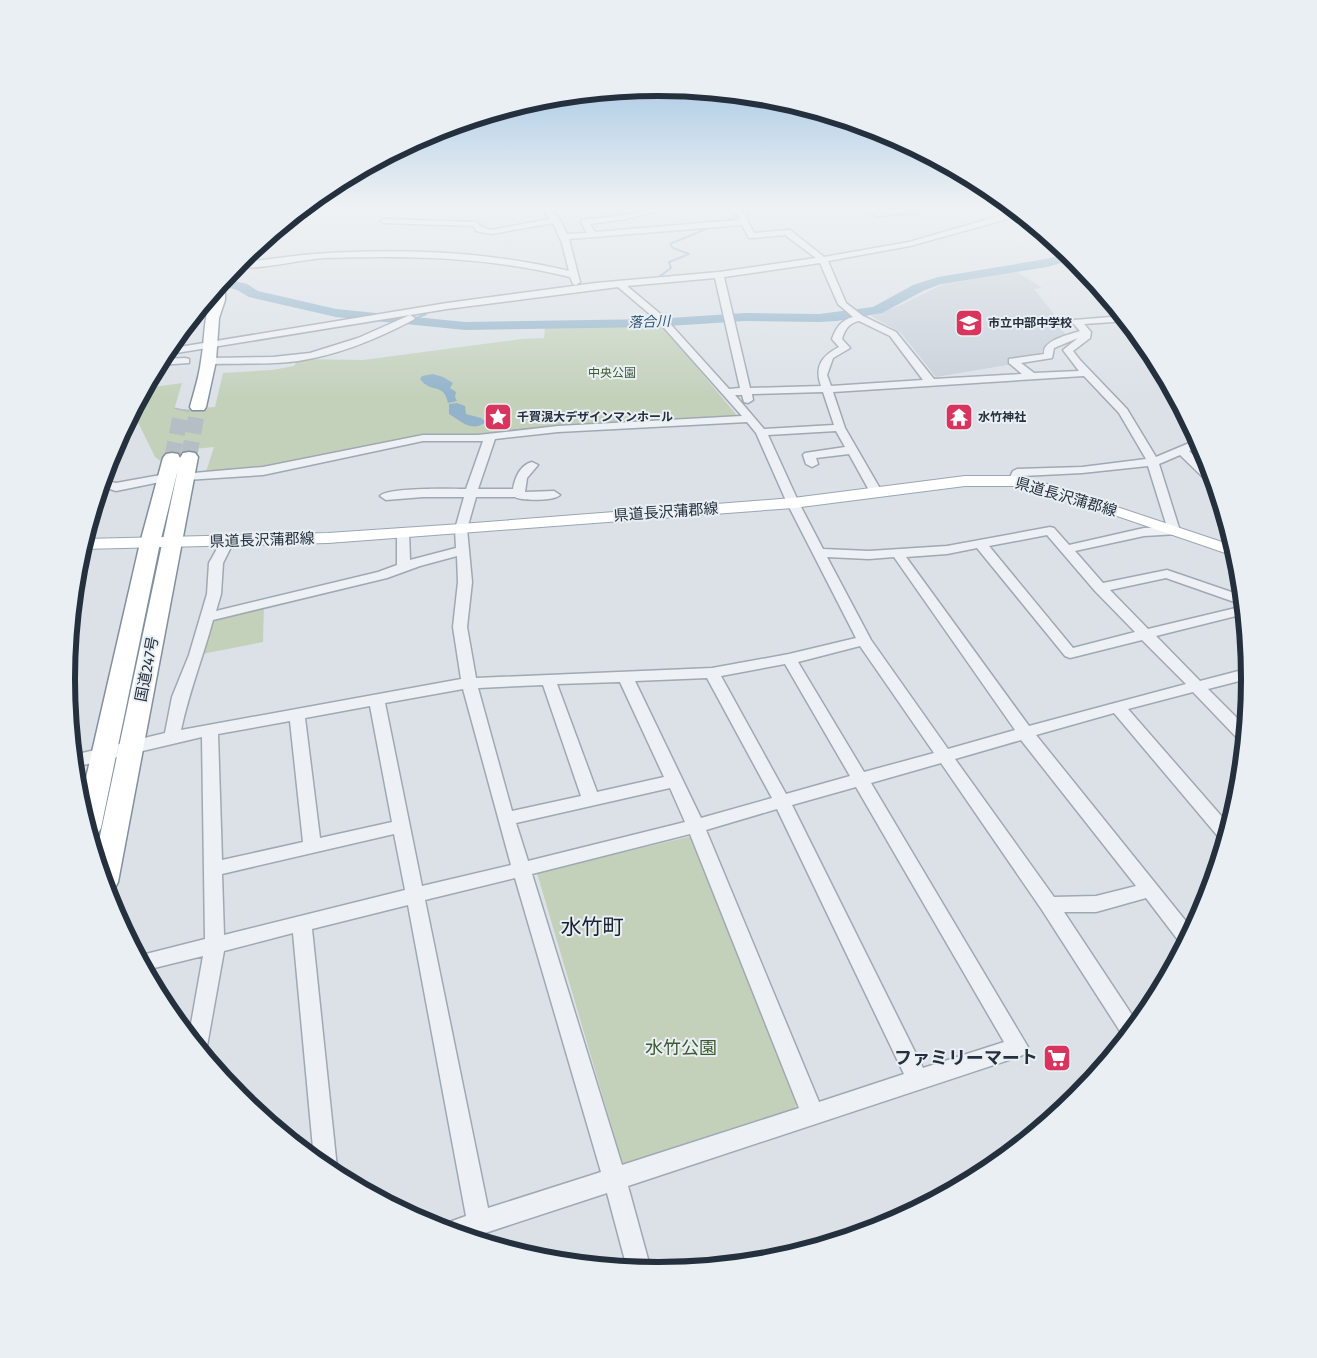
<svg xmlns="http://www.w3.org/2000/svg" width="1317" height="1358" font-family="'Fira Sans','Noto Sans JP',sans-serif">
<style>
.built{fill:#c8d0d9}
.green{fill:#c3d1bb}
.water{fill:#92b3ca}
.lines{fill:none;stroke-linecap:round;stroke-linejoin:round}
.stream{stroke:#92b3ca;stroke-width:2}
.river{fill:#92b3ca;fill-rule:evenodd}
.highway-tunnel{stroke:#b6bec5;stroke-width:16;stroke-dasharray:16 8;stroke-linecap:butt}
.minor-casing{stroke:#a0a8b1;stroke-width:3}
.major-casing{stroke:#99a6b3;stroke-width:2}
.highway-casing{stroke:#818f9e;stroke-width:3}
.minor{fill:#edf1f5;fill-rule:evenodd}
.major{fill:#fff;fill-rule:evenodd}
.highway{fill:#fff;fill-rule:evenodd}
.labels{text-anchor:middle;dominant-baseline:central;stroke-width:4;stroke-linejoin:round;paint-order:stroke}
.far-poi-label{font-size:12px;font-weight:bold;fill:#24303d;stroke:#eaeff4;text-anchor:start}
.far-park-label{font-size:12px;fill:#3c5a30;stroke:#eaeff4}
.far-water-label{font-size:14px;font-style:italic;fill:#2b5374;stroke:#eaeff4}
.street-label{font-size:15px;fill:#24303d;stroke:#eaeff4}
.near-park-label{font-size:18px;fill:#3c5a30;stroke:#eaeff4}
.near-poi-label{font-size:18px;font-weight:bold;fill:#24303d;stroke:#eaeff4;text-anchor:end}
.near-quarter-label{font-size:21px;fill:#16212e;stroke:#eaeff4}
.rim{fill:none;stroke:#24303d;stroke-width:6}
</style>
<rect width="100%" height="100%" fill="#dbe1e7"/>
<!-- built -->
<path class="built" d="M 1017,272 L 1042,288 L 1034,289 L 1057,318 L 1050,320 L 1067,335 L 1046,345 L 1039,355 L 1008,360 L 1013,364 L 936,377 L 901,333 L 871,316 L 899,306 L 949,281 Z"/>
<!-- green -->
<path class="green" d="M 635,323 L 661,324 L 739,418 L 567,424 L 482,434 L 425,434 L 267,467 L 206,472 L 214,447 L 165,452 L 163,463 L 155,457 L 133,412 L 146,388 L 182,383 L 174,410 L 215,407 L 223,373 L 272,370 L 294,366 L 298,359 L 363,360 L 521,339 L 544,338 L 545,328 L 552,326 Z
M 264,605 L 263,642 L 202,654 L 211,621 Z
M 692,836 L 798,1099 L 795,1108 L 623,1165 L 537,873 Z"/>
<!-- water -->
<path class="water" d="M 433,374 L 443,377 L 453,383 L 450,388 L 456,392 L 455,397 L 457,401 L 448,403 C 444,382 431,394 420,379 L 422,376 Z
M 457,403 L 465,406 L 466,414 L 481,418 L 486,422 C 471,433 461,421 449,414 L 449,404 Z"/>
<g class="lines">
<!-- stream -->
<path class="stream" d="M 861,208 L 877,217 L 920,213 L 927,208
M 724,222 L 739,214
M 656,279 L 671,268 L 669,262 L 689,254 L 673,248 L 670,244 L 713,226
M 409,321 L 426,314"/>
<!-- river -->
<path class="river" d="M 1069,253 L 1076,259 L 1047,267 L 941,284 L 923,291 L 882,313 L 837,321 L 819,322 L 745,321 L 654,327 L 465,330 L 336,317 L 249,297 L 237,290 L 219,285 L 225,279 L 247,284 L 258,291 L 336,309 L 465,322 L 654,319 L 745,313 L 819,314 L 873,307 L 913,285 L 938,277 L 1046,259 Z"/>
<!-- highway-tunnel -->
<path class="highway-tunnel" d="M 189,457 L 198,407
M 172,458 L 182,409"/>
<!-- minor casing -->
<g class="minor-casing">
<path id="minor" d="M 541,208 L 549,208 L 560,220 L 567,234 L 587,233 L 581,222 L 582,220 L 625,215 L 652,208 L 670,208 L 626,219 L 590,224 L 595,232 L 739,220 L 739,216 L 730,208 L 738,208 L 747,215 L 747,220 L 754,233 L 790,230 L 824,257 L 909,242 L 1017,211 L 1022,215 L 910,246 L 828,261 L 846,303 L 863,316 L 896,332 L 934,379 L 1022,374 L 1009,363 L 1009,359 L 1044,354 C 1042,340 1069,335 1080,331 L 1072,322 L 1074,320 L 1123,316 L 1127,321 L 1084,324 L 1091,332 L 1090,338 L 1073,351 L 1080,360 L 1127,409 L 1156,457 L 1199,439 L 1202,445 L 1189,451 L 1212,473 L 1215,484 L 1210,484 L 1180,455 L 1159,464 L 1180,531 L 1178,534 L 1144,536 L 1075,551 L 1103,583 L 1167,570 L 1243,596 L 1243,605 L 1166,578 L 1110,590 L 1148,629 L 1244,606 L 1244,614 L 1156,636 L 1200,681 L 1250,668 L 1251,678 L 1208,689 L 1246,727 L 1245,741 L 1239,740 L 1193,692 L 1128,709 L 1230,826 L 1225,841 L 1221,840 L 1114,713 L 1036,735 L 1193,930 L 1185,945 L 1181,944 L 1146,898 L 1096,912 L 1064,912 L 1138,1024 L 1125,1039 L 1042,910 L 941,763 L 871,783 L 1028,1047 L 1025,1054 L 1018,1057 L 628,1186 L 651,1270 L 627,1268 L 607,1193 L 470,1238 L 441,1229 L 444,1224 L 466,1216 L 408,905 L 312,929 L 337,1168 L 335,1174 L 314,1159 L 293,933 L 224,951 L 207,1046 L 203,1053 L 189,1035 L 203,956 L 146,970 L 138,956 L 205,939 L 202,737 L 75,767 L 74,755 L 165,733 L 172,697 L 189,655 L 207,594 L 209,563 L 223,538 L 228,537 L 234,541 L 223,563 L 221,594 L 216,611 L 378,572 L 397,565 L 397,532 L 399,529 L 407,529 L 409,532 L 410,560 L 456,548 L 455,529 L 464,497 L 423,497 L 386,500 L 380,496 C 388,487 451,489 466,489 L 483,441 L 423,441 L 263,475 L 186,480 L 180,476 L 182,474 L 263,467 L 423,435 L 478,435 L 558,426 L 742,416 L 658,321 L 618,287 L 447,309 L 164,355 L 167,349 L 447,303 L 596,283 L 719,272 L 816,258 L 785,235 L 752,238 L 749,238 L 742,225 L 569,239 L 580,282 L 576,285 L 573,284 L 570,277 C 490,257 408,255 325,258 C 295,260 264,270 234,267 L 238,262 C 264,261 289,256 314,254 C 399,248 486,251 569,271 L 562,243 L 553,223 L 491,234 L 476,231 L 473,226 L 384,223 L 380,221 L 384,219 L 476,222 L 482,227 L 491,230 L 550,219 ZM 820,263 L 838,304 L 853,317 C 841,320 836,328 832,339 L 839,347 C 822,356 814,366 821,386 L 750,388 L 724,277 ZM 715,278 L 740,388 L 729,389 L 664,317 L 627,286 ZM 859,321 L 890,336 L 923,380 L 831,386 L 827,375 L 833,358 L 850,348 L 842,339 C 845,329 849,323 859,321 ZM 1078,338 L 1063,350 L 1079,371 L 1034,373 L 1021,363 L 1052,358 L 1054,348 ZM 1084,376 L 1119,413 L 1146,459 L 1082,467 L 1017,469 L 1013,471 L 1008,481 L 1014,485 L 1018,484 L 1022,476 L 1082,473 L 1148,466 L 1167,527 L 1144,528 L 1069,545 L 1054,528 L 1050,527 L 947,546 L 869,551 L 823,549 L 799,503 L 768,435 L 836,431 L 845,447 L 805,453 L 803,455 L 806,464 L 812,467 L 818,464 L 816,458 L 849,454 L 870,492 L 876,496 L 882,492 L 845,428 L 833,392 ZM 823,392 L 834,425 L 764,429 L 735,395 L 742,395 L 744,402 L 748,403 L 753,400 L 752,394 ZM 747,422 L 756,433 L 787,503 L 856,638 L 789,654 L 712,668 L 476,678 L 467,627 L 472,582 L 467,529 L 476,497 L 515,497 C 522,501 554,501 560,495 L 554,491 L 525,492 L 527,478 L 538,465 L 532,462 C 520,465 515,478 513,489 L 478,489 L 495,439 L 558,432 ZM 1047,535 L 1095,591 L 1135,632 L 1073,648 L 989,546 ZM 977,548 L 1065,656 L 1070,658 L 1142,640 L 1186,684 L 1029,726 L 906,557 L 947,554 ZM 457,556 L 458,582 L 453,627 L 461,679 L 181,730 C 189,692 203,657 213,620 L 387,578 L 420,566 ZM 827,557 L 869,559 L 894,557 L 1015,730 L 948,749 L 871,640 ZM 860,646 L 934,753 L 864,772 L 798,662 ZM 785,664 L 850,776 L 786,794 L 721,676 ZM 707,678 L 772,798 L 701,818 L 635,681 ZM 620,682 L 664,777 L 597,792 L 557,684 ZM 543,685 L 581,796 L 512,811 L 478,688 ZM 463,689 L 511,865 L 422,886 L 385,703 ZM 370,706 L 392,822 L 320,838 L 305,718 ZM 290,721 L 303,842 L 222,860 L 218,734 ZM 1021,740 L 1136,886 L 1096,896 L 1054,897 L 955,759 ZM 856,787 L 1004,1042 L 923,1068 L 792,805 ZM 670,788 L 685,822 L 528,861 L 516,823 ZM 777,809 L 904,1074 L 819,1102 L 706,830 ZM 394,834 L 405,890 L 224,935 L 222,874 ZM 690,834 L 799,1108 L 622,1165 L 532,874 ZM 515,878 L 601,1172 L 488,1208 L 425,900 Z
M 410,315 L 415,318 L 413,320 C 377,339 338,355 298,361 C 268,365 238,363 209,364 L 204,361 L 209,358 L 273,357 L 310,353 L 358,338 Z
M 185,358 L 189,359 L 189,363 L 158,365 L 161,359 Z
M 166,474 L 172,478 L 170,480 L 116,491 L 101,486 L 103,480 L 116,483 Z"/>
</g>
<!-- major casing -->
<g class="major-casing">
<path id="major" d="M 965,476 L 1014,476 L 1051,485 L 1234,546 L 1237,557 L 1079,503 L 1014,486 L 965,486 L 793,508 L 328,543 L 82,549 L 85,539 L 328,533 L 461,524 L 793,498 Z"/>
</g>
<!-- highway casing -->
<g class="highway-casing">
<path id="highway" d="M 220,284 L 225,287 L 225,300 L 219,318 L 216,361 L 206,407 L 204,410 L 192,410 L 190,407 C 194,392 199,377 201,361 C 206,334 202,306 220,284 Z
M 189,452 L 195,453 L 198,457 L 118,882 L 114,890 L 107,892 L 96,855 L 178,469 L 160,543 L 101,828 L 97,835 L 91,837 L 80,804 L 140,543 L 163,458 L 166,454 L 172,453 L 178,454 L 180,458 L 183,453 Z"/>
</g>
<!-- minor -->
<use href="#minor" class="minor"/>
<!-- major -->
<use href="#major" class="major"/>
<!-- highway -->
<use href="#highway" class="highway"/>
</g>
<!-- sky -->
<linearGradient id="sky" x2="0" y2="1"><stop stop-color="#85b4dc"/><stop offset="0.52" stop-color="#eff2f4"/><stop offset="1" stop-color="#eff2f4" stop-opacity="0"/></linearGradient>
<rect width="1317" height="398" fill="url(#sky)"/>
<!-- icons -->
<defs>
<g id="school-square" transform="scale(1.4375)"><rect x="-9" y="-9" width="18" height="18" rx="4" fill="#d8345d" stroke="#eaeff4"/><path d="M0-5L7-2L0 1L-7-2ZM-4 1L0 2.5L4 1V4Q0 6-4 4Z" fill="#fff"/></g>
<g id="sight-square" transform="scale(1.4375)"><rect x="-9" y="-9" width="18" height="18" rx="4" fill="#d8345d" stroke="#eaeff4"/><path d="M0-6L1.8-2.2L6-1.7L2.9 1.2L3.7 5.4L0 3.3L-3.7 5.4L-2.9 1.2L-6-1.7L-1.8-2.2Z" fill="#fff"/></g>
<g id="temple-square" transform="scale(1.4375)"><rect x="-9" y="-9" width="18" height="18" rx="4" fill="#d8345d" stroke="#eaeff4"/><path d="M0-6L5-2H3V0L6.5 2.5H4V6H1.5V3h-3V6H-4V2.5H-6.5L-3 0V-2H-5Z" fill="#fff"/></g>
<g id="supermarket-square" transform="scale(1.4375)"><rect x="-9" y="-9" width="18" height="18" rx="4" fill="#d8345d" stroke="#eaeff4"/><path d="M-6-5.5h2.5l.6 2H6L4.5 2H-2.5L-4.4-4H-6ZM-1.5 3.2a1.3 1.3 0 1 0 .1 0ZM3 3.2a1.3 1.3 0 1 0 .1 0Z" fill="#fff"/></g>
</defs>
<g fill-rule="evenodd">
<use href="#school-square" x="969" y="323"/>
<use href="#sight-square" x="498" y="417"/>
<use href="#temple-square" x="959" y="417"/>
<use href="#supermarket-square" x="1057" y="1058"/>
</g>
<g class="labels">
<!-- far-poi labels -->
<g class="far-poi-label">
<text x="988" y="323">市立中部中学校</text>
<text x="517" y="417">千賀滉大デザインマンホール</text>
<text x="978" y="417">水竹神社</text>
</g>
<!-- far-park labels -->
<g class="far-park-label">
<text x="612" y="373">中央公園</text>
</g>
<!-- far-water labels -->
<g class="far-water-label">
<text transform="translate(649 322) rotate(-2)">落合川</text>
</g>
<!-- street labels -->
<g class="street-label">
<text transform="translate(1066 497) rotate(16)">県道長沢蒲郡線</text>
<text transform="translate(666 512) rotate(-4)">県道長沢蒲郡線</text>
<text transform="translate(262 540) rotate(-2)">県道長沢蒲郡線</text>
<text transform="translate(147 669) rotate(-79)">国道247号</text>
</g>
<!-- near-park labels -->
<g class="near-park-label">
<text x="681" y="1048">水竹公園</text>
</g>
<!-- near-poi labels -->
<g class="near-poi-label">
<text x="1038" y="1058">ファミリーマート</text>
</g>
<!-- near-quarter labels -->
<g class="near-quarter-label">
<text x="592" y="927">水竹町</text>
</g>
</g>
<!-- crop -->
<path d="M0 0H1317V1358H0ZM75 679a583 583 0 1 1 1166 0a583 583 0 1 1-1166 0Z" fill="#eaeff4" fill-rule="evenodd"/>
<path class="rim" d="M75 679a583 583 0 1 1 1166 0a583 583 0 1 1-1166 0Z"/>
</svg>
